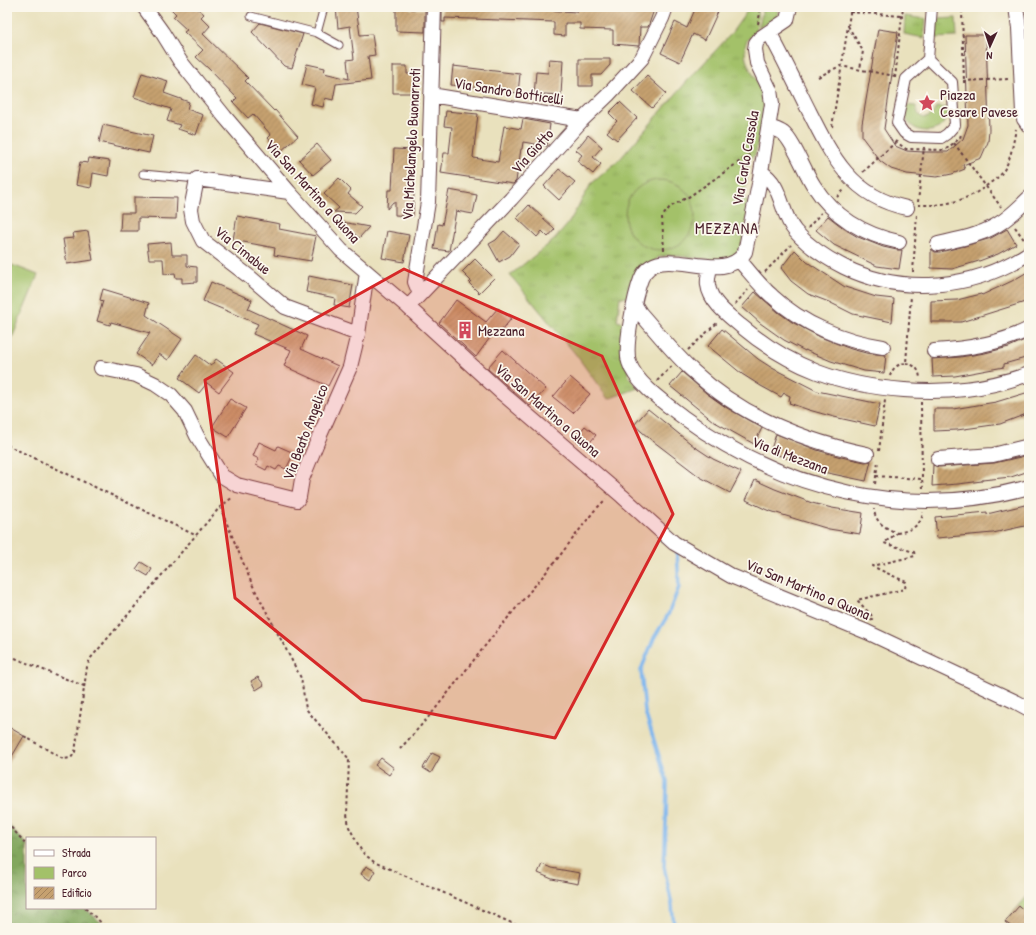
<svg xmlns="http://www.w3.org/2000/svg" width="1036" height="935" font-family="'Patrick Hand',sans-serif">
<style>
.grass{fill:url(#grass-tufts);stroke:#76704a}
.forest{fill:url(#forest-crowns);stroke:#666344}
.cemetery{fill:url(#cemetery-stones);stroke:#76704a}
.park{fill:#a3c169;stroke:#76704a}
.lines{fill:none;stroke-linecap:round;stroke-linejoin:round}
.stream{stroke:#7eb6ee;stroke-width:3.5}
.building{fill:url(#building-hatch)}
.service-casing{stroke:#623c41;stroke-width:9}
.pedestrian-casing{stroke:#623c41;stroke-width:12}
.minor-casing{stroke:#623c41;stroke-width:16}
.path{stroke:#623c41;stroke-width:2;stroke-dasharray:3 3;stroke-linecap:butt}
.service{stroke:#fff;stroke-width:7}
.pedestrian{stroke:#fff;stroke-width:10}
.minor{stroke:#fff;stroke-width:14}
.marked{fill:#d62828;fill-opacity:0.2;stroke:#d62828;stroke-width:3;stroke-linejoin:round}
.labels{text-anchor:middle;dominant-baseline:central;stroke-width:3.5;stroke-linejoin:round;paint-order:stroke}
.street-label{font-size:15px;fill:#4a1f2b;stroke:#fbf7ec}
.poi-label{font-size:15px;fill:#4a1f2b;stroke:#fbf7ec;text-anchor:start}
.neighbourhood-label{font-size:16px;letter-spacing:1px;fill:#4a1f2b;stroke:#fbf7ec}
</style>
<defs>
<pattern id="grass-tufts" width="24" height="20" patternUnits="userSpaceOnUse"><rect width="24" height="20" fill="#a3c169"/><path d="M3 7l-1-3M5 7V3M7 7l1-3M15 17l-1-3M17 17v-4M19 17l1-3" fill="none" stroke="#8ea55b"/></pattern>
<pattern id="forest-crowns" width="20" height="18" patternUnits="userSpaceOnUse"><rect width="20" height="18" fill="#82a75d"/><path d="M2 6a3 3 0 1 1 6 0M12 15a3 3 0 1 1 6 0" fill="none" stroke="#6c874d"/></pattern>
<pattern id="cemetery-stones" width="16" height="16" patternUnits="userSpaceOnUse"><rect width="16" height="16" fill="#a3c169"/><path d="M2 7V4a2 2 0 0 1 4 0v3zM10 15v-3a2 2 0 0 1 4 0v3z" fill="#8ea55b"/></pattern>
<pattern id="building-hatch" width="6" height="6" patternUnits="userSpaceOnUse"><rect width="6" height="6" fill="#c6a170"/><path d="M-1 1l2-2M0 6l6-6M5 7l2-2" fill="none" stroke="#a3835c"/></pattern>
</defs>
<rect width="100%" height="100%" fill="#fbf7ec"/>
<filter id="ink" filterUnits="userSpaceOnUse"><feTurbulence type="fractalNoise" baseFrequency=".025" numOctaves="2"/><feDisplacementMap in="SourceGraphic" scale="8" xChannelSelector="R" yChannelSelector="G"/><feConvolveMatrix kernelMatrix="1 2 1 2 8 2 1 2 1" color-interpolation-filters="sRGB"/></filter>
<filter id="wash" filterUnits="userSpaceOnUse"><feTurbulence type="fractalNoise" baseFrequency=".012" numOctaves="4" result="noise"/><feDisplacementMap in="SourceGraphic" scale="16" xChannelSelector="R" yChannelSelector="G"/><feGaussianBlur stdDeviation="0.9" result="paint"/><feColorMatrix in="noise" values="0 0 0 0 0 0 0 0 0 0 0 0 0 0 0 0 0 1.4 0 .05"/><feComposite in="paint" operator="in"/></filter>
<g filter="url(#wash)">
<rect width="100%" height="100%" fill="#e9e1bd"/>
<!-- grass -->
<path class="grass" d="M 750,7 L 757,7 C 758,13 758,26 755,31 C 752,38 745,38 745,49 C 744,66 757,77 762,92 C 767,107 758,139 755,155 L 749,159 L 744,198 L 750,204 L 741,248 L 736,254 L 722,261 L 671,255 L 659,257 L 635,277 L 631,285 L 630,298 L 620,297 L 617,321 L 626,323 L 628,375 L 638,388 L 608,399 L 577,356 L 510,275 L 554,240 L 568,224 L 591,184 L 620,159 L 688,80 L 730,35 Z
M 761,7 L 777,7 L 778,15 L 777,18 L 760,27 L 759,26 L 762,13 Z
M 905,16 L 926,19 L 924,38 L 904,34 Z
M 956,18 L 957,37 L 934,38 L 935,19 Z"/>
<!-- forest -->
<path class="forest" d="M 7,823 L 27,845 L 27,908 L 85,908 L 107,928 L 7,928 Z"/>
<!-- cemetery -->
<path class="cemetery" d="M 1029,894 L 1029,928 L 1013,928 L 1005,922 Z"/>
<!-- park -->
<path class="park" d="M 903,105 L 916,106 C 918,122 931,121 936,107 L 950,108 C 948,114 946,120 942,125 C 933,135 913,132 907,120 C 904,116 904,110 903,105 Z
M625 215a35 35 0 1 1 70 0a35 35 0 1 1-70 0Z
M 7,263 L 38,275 L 8,348 L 7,348 Z"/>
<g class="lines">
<!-- stream -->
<path class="stream" d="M 674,928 L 672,905 L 664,866 L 666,822 L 667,781 L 645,712 L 641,670 L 654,638 L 668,615 L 679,587 L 677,551"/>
</g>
<g id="blocks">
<!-- building -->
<path class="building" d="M 169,7 L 196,7 L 204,14 L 201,17 L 210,26 L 203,34 L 248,78 L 245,81 L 274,111 L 275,110 L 298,136 L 280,152 L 268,138 L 271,135 L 253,114 L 248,118 L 233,102 L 237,98 L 209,69 L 196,57 L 203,50 L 184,32 L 187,30 L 173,17 L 176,14 Z
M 336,7 L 356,7 L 360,35 L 372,34 L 375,55 L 368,56 L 371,80 L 336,84 L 333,100 L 325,98 L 323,107 L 311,104 L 315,88 L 302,85 L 307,64 L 325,68 L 324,73 L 349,79 L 347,60 L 354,59 L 350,26 L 338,28 Z
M 396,7 L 410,7 L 410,9 L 425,9 L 425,32 L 396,31 Z
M 442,7 L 546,7 L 546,10 L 577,12 L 577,7 L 655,7 L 648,27 L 640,27 L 639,46 L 613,44 L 613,30 L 580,29 L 580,23 L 565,23 L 565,36 L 554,35 L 554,22 L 445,18 L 445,22 L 442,22 Z
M 696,7 L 720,7 L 705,40 L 693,34 L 680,62 L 661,53 L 675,22 L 687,28 Z
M 260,23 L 303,34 L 292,68 L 284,66 L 252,32 Z
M 878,29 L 898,32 L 884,129 L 895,146 L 907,151 L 923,152 L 948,152 L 963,139 L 968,125 L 965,35 L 986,35 L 989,130 L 988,142 L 981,158 L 963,165 L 965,169 L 952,174 L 937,177 L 907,174 L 891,169 L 880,161 L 862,137 L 862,124 Z
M 549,59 L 563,60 L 561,95 L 544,94 L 543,96 L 534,95 L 536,72 L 548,73 Z
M 579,59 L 610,59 L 610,65 L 601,75 L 592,75 L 592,86 L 579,86 Z
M 393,66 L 407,66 L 407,74 L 416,74 L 416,93 L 393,93 Z
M 453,66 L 520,74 L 518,93 L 493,89 L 451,85 Z
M 142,73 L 168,81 L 164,93 L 189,102 L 187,109 L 203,115 L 196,135 L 178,129 L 180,125 L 167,121 L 171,109 L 134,97 Z
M 647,76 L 666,93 L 652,108 L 633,91 Z
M 620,102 L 637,118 L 617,140 L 607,132 L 617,121 L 609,113 Z
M 446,111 L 478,114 L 473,157 L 474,158 L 498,162 L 504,126 L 521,129 L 523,119 L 550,124 L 547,146 L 523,142 L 522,149 L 521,149 L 516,181 L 513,184 L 441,173 L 444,153 L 449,153 L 452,127 L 444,126 Z
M 103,125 L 153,136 L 149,153 L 99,142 Z
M 588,135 L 602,147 L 593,157 L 601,164 L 593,174 L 577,161 L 582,155 L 576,150 Z
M 317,144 L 331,160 L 313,175 L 299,160 Z
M 394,149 L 414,150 L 412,191 L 414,191 L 413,216 L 395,215 L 395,202 L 393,202 L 387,209 L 388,190 L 392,190 Z
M 89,158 L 110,161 L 108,176 L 93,173 L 91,188 L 76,185 L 80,162 L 88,163 Z
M 559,169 L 575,182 L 559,200 L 544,186 Z
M 339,178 L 351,190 L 348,194 L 362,206 L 355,213 L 334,212 L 339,208 L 324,194 Z
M 449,190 L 477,195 L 473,214 L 456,211 L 449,251 L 434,249 L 438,224 L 442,225 Z
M 134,197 L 177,198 L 176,219 L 138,218 L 138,231 L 120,231 L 121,213 L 134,213 Z
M 529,205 L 555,229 L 548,237 L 542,231 L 537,237 L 517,218 Z
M 237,216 L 280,224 L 279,229 L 316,236 L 311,261 L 274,255 L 275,248 L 233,240 Z
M 828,216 L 846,230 L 858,237 L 883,247 L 897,250 L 902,250 L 899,269 L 877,266 L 834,245 L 816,230 Z
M 342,222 L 369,227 L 359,238 Z
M 1007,229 L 1016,244 L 998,254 L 979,261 L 952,269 L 931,268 L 931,249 L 935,252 L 940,252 L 965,246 L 991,238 Z
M 88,231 L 93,260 L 67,264 L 63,239 L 74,238 L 73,233 Z
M 387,231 L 409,235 L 404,262 L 382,258 Z
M 504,231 L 519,244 L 510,256 L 499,262 L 489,244 L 496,240 Z
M 171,242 L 172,255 L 187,255 L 187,266 L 197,267 L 197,282 L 182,283 L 182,278 L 176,278 L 175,273 L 164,274 L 163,259 L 149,259 L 147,244 Z
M 795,250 L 807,262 L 845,287 L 876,297 L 894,299 L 892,322 L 853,314 L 829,302 L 808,294 L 791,281 L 781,268 Z
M 475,259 L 494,278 L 479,293 L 469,283 L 471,281 L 462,272 Z
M 1029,271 L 1029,298 L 1025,302 L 961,322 L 931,322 L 931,301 L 957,300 L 981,294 L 982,295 L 1012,281 Z
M 309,276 L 353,285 L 349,308 L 334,305 L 335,298 L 306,292 Z
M 211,282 L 252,300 L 248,309 L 307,336 L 301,349 L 338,366 L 328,386 L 284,366 L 291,350 L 253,334 L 258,324 L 203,301 Z
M 103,289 L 149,303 L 146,315 L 182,339 L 168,360 L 159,354 L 152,365 L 136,354 L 150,333 L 111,322 L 110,325 L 97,321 L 103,301 L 100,300 Z
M 755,292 L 778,312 L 792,322 L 820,337 L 851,349 L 866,353 L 886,355 L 884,373 L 864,371 L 831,361 L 805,350 L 805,351 L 784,340 L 760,323 L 742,307 Z
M 456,300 L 486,322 L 498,308 L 511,319 L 498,335 L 494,332 L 476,357 L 439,323 Z
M 722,329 L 758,359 L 772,368 L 817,391 L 880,404 L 875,426 L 834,417 L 809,410 L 789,403 L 790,402 L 789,401 L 790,396 L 784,393 L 781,397 L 761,386 L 742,374 L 708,346 Z
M 1029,338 L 1029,357 L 1004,364 L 1004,367 L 955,376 L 933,377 L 932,359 L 960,357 L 985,353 L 1009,347 Z
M 503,350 L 546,389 L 530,406 L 488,369 L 488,367 Z
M 196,355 L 211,366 L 216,359 L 234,372 L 219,392 L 207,383 L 199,393 L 179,378 Z
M 682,372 L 706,393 L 727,408 L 762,428 L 754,444 L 713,421 L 670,386 Z
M 570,377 L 590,394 L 573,413 L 553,397 Z
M 1029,392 L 1029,413 L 1000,424 L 957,430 L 934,431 L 934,409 L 953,409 L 996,402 Z
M 230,399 L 246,408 L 228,437 L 212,427 Z
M 648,409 L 695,447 L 713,459 L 741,472 L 730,493 L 700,477 L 649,438 L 634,425 Z
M 585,426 L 596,435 L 586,447 L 574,439 Z
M 776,434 L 817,450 L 841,457 L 865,462 L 871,461 L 866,481 L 823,472 L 770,452 Z
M 259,442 L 276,450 L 278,446 L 294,453 L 286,469 L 279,466 L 276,470 L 268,466 L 266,470 L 256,465 L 259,459 L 253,456 Z
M 1029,455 L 1029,471 L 1011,477 L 982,480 L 982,481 L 958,484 L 932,486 L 933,465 L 939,467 L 994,463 Z
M 755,480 L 775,489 L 812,503 L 832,508 L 863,513 L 860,534 L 829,529 L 799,520 L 767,510 L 746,500 Z
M 1029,504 L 1029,525 L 993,533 L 937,538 L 935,517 L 987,512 L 987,514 Z
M 141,562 L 152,569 L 148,576 L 136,569 Z
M 258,677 L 264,685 L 256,690 L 251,681 Z
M 7,726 L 24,736 L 7,765 Z
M 432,753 L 440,757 L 431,773 L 423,768 Z
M 381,758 L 394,768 L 389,775 L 375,765 Z
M 542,864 L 551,868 L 580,873 L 578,884 L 552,879 L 538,873 Z
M 366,866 L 375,871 L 370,880 L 361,874 Z
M 1019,906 L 1029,915 L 1029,928 L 1013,928 L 1005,922 Z"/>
</g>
</g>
<g filter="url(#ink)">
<use href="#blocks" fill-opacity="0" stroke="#623c41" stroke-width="1"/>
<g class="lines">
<!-- service casing -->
<g class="service-casing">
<path id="service" d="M 251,16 L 317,33 L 339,45
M 317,33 L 324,7
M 143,174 L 197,179"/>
</g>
<!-- pedestrian casing -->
<g class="pedestrian-casing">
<path id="pedestrian" d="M 928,59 L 952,82 L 955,125 L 947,134 L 941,138 L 911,137 L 904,133 L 897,123 L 906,79 L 928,59 L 932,7"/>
</g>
<!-- minor casing -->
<g class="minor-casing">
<path id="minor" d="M 144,7 L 162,32 L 180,61 L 225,117 L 289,192 L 341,250 L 408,307 L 503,394 L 622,496 L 674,543 L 731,576 L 867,632 L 1016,702 L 1029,709
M 790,7 L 787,20 L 760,38 L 756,43 L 755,49 L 757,63 L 770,90 L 772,104 L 759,184 L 745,252 C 723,289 657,238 641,279 C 635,295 624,346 629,362 C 635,383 666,404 683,417 C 784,491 907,521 1029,487
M 1016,7 L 1019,28 L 1023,113 L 1024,119 L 1029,126
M 769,32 C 783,57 795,83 808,109 C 831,155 851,197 907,208
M 431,95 L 582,120
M 769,127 C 774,129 779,130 783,133 C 794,142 805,173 814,186 C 833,216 864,235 899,242
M 761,172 C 783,185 780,213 795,231 C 808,246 826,258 844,267 C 903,296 974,289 1029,253
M 289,192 L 197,179 L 191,209 L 193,221 L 203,241 L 251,278 L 285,307 L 358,334
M 938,244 C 960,239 984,235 1003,221 C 1013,214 1021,206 1029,198
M 739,260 C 750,272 760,286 772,296 C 802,324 843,341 883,347
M 710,267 C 709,273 707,279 708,285 C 710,302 729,316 741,326 C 791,368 840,385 904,390 C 949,393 986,389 1029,374
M 420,294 L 415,282 L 428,202 L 434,7
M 635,305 L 640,313 C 657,332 674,354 693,371 C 741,416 804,441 867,454
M 408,307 L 511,199 L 582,120 L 608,95 L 642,58 L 662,18 L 666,7
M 934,351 C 967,349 1000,344 1029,329
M 101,368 L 136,375 L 155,384 L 171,395 L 185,411 L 197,436 L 222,476 L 237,485 L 297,500 L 299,497 L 302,479 L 320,435 L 350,367 L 358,334 L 367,272
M 938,459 L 993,455 L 1029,446"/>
</g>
<!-- path -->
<path class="path" d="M 962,10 L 964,83
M 850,12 L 902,16
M 758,24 L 760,13 L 759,7
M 848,26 L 863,51 L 860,69
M 818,77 L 840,66 L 895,76
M 895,78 L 903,7
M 963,81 L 1010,79
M 832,127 L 851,7
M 895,141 L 906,149 L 945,150 L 960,138 L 961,134
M 954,143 L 1001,207
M 863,172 L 898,140
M 837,197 L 845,189
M 918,202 L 924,147
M 918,205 C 946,206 968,201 990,183 C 994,180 999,177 1002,173 C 1011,161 1013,143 1016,129
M 1015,227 L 1025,241
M 808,228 L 821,213
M 664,250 L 662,217 L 670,207 L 690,196 L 752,153
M 765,272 L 791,245
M 913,272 L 917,214
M 735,304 L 748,290
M 688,350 L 718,322
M 906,363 C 915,365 919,369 920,378
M 890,376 C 893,367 898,364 906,363 L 911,296
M 657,381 L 672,366
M 921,402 L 922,479 L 923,488
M 7,445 L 195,535
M 879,451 L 885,400
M 876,476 L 922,479
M 875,484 L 878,461
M 220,507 L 252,584 L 301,678 L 306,709 L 349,759 L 347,814 L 349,827 L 362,852 L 374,862 L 523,928
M 897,533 C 909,531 922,526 923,512
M 871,621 L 873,617 L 857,600 L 905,589 L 906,582 L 872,566 L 915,556 L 914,552 L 884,543 L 897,533 C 886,528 875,523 874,509
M 15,658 L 41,669 L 84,686
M 24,736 L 63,759 L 71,758 L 75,752 L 87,667 L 90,659 L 220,507 L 233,497
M 400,749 L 432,713 L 496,632 L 558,558 L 594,511 L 606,499
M 7,823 L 27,845
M 85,908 L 107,928"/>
<!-- service -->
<use href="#service" class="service"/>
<!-- pedestrian -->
<use href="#pedestrian" class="pedestrian"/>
<!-- minor -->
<use href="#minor" class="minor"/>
</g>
</g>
<!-- marked area -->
<path class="marked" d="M 404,269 L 602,356 L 673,514 L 555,738 L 362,700 L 235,598 L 205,380 Z"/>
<!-- icons -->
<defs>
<g id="sight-bare" transform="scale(1.38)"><path d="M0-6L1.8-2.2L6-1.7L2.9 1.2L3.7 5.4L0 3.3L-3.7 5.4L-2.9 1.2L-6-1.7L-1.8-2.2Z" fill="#d1495b" stroke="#fbf7ec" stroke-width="2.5" paint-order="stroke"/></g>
<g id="building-bare" transform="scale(1.38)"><path d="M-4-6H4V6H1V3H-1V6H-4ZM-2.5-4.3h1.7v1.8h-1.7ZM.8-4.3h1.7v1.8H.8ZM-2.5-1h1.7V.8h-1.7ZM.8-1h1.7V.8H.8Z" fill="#d1495b" stroke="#fbf7ec" stroke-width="2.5" paint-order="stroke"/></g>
</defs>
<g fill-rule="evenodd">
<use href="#sight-bare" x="927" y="103"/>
<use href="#building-bare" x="465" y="330"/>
</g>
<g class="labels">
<!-- street labels -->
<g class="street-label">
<text transform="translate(509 91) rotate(9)">Via Sandro Botticelli</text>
<text transform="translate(411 144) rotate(-87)">Via Michelangelo Buonarroti</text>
<text transform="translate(532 151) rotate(-48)">Via Giotto</text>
<text transform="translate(745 158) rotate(-80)">Via Carlo Cassola</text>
<text transform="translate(313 191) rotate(48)">Via San Martino a Quona</text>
<text transform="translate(243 250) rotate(39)">Via Cimabue</text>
<text transform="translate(548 410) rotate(41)">Via San Martino a Quona</text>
<text transform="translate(305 432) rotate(-69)">Via Beato Angelico</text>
<text transform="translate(790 455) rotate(21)">Via di Mezzana</text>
<text transform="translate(808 589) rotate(23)">Via San Martino a Quona</text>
</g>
<!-- poi labels -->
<g class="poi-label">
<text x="940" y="94">Piazza<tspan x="940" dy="17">Cesare Pavese</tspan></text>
<text x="478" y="330">Mezzana</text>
</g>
<!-- neighbourhood labels -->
<g class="neighbourhood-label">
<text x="727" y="228">MEZZANA</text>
</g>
</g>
<!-- margin -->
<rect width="1036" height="935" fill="none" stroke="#fbf7ec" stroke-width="24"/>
<!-- legend -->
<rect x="26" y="837" width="130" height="72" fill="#fbf7ec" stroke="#b4a19f"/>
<rect x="34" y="850" width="20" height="6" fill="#ffffff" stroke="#b4a19f"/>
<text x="62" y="857" font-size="12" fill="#4a1f2b">Strada</text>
<rect x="34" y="867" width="20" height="12" fill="#a3c169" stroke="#b4a19f"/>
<text x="62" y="877" font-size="12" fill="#4a1f2b">Parco</text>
<rect x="34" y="887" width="20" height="12" fill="url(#building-hatch)" stroke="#b4a19f"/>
<text x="62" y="897" font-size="12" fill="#4a1f2b">Edificio</text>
<!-- north arrow -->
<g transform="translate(990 46) rotate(183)" stroke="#fbf7ec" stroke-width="3" paint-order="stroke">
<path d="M0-3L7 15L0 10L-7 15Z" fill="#4a1f2b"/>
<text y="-6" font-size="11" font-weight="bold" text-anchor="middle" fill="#4a1f2b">N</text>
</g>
</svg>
